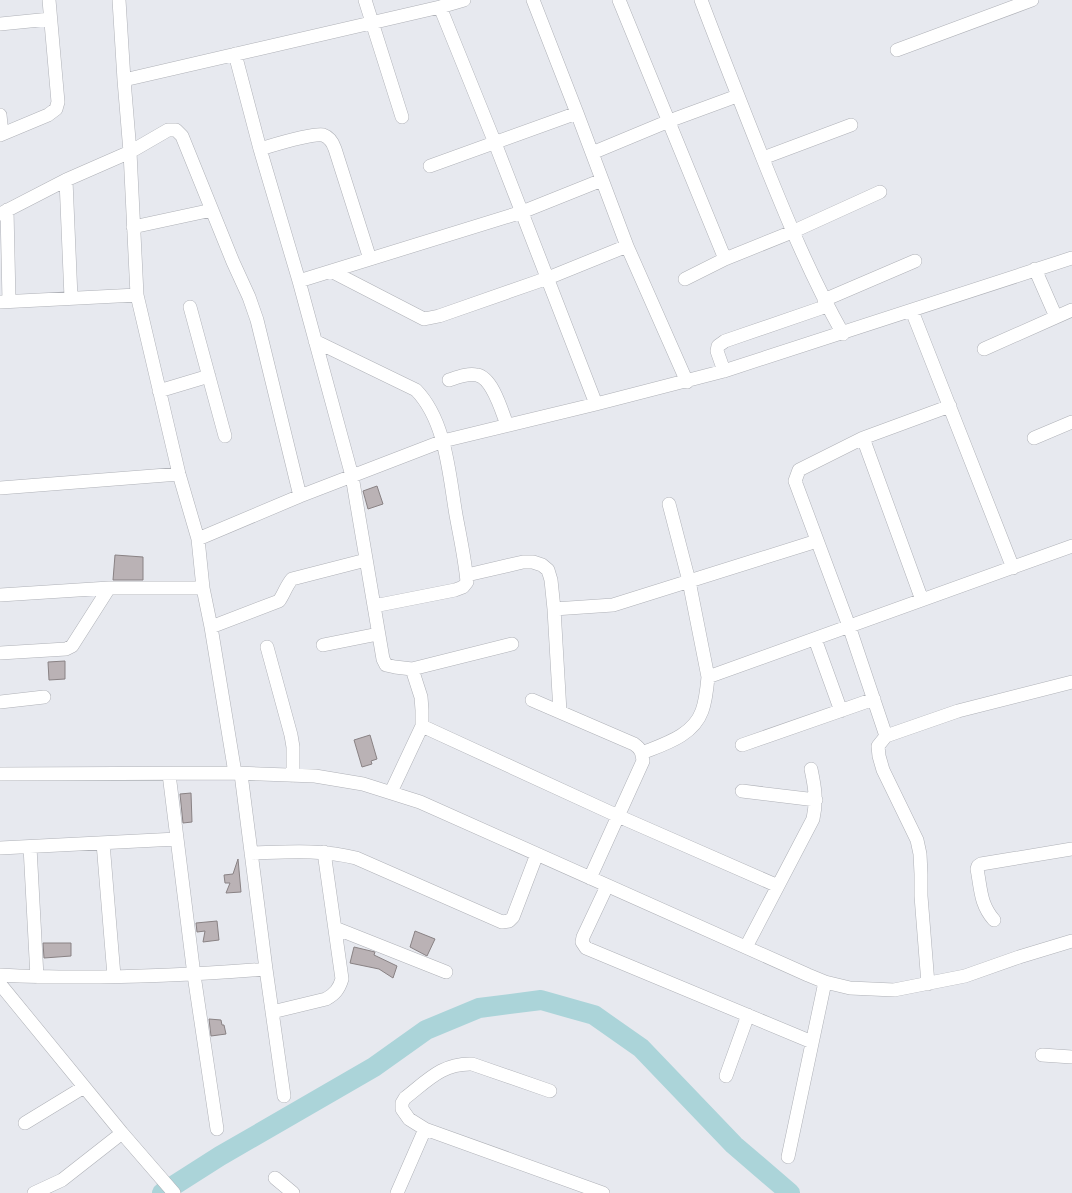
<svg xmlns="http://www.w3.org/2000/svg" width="1072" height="1193" font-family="'Noto Sans',sans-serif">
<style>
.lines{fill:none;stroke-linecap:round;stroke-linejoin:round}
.river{stroke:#abd4d9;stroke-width:20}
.building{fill:#bab2b5;stroke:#898284}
.minor-casing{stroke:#afb1b7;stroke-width:14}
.minor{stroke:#fff;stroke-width:13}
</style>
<rect width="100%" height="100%" fill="#e7e9ef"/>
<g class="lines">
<!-- river -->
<path class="river" d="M 162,1193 L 220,1156 L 374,1067 L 426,1030 L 479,1008 L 541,1000 L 594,1015 L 641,1048 L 734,1145 L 790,1193"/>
</g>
<!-- building -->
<path class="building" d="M 377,486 L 383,504 L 368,509 L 363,491 Z
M 115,555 L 143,557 L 143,580 L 113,580 Z
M 65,661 L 65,679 L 49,680 L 48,662 Z
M 370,735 L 377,759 L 371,761 L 372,764 L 362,767 L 354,740 Z
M 191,793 L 192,822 L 183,823 L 180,794 Z
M 238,859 L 241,892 L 226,893 L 230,883 L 225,883 L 224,875 L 233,874 Z
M 217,921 L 219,940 L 203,942 L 205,931 L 197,932 L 196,923 Z
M 415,931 L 435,939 L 427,956 L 410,947 Z
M 43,943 L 71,943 L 71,956 L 44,958 Z
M 354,947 L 375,952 L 374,955 L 397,966 L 393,978 L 379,969 L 350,963 Z
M 209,1019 L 221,1020 L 222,1025 L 224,1025 L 226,1034 L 211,1036 Z"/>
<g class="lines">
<!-- minor casing -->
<g class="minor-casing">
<path id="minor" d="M 119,0 L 124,80 L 130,152 L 137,295 L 179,474 L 198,539 L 203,588 L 211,627 L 235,773
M 365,0 L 402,117
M 533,0 L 577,113 L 627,246 L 687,382
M 619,0 L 725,259
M 701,0 C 721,53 742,106 763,159 C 787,219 811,277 843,334
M 440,7 L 495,143 L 596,404
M 0,24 L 50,19
M 897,50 L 1032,0
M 235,54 L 260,149 L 299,281 L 352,476 L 383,659 L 386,665 L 395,667 L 412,669 L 512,644
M 124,80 L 440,7 L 464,0
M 0,115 L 2,134
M 0,135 L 48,115 L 56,109 L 58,102 L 49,0
M 260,149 C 274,145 311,133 323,135 C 329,137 333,143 335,149 L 370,259
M 592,153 L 669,121 L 737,96
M 763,158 L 851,125
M 430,166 L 577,113
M 66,180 L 71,298
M 7,210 L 9,301
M 0,214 L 66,180 L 130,152 L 168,130 L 176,130 L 182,136 L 233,262 L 249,297 L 257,320 L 300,496
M 133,227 L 212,210
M 1035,269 L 1056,317
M 331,271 L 424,319 L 439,316 L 548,278 L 627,246
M 685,279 L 725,259 L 792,232 L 880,192
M 299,281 L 522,212 L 602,180
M 824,300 L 915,261
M 0,302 L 137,295
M 190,307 L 225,436
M 912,311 L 1013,568
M 315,341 L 416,390 C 446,421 449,474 456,515 C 460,537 465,559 467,582 L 463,587 L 455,590 L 374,606
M 984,349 L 1072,310
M 724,371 L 717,351 L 718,346 L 725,341 L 827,306
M 449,380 C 458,377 468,373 477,375 C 493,378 502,412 507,425
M 159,391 L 209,376
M 863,438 L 922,600
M 1034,438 L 1072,422
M 0,488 L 179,474
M 198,539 L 300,496 L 443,441 L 596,404 L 724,371 L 1072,258
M 467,575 L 523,562 L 533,562 L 542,565 L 548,570 L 551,580 L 554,609 L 560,712
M 0,595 L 109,588 L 203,588
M 554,609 L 613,605 L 817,541
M 211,627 L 279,601 C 284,594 286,586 292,579 L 366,560
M 815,639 L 841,711
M 323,645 L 378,634
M 267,647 L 291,735 L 293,747 L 293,776
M 0,653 L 66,649 L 72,646 L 109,588
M 708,677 L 1072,546
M 532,700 L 634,744 C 641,749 642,752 643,761 L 590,878
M 0,702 L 44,697
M 422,726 L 618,816 L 778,886
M 886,736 L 849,626 L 795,481 L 799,470 L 863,438 L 950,406
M 742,745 L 874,699
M 642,753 C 664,744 693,736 702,711 C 706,700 707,688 708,677 L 689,581 L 669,504
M 0,774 L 235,773 L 315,776 L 363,784 L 420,802 L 808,975 L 825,982 L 850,988 L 894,990 L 965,976 L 1019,957 L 1072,941
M 169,774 L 194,975 L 217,1129
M 241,774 L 266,969 L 284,1096
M 742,791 L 816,800
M 391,792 L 422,726 L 422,710 L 421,697 L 412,669
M 103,843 L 114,976
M 30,847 L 37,977
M 0,848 L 177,839
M 251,853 C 286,852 321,849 356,858 L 502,922 L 509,921 L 513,917 L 537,854
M 607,886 L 583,937 L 582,942 L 586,948 L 812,1042
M 994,920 C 980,904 981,889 977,869 L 978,866 L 981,864 L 1072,849
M 335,928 L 446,972
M 746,947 L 813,819 C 817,800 815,788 811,769
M 0,975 C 88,980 177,976 266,969
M 0,984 L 122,1133 L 174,1193
M 928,984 L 921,896 L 921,874 L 920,854 L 917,840 L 883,770 L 879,756 L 878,746 L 886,736 L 958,711 L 1072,682
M 272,1012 L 326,999 C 335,994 339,989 342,979 L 324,852
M 1042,1055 L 1072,1057
M 726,1076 L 748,1015
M 25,1123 L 84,1087
M 425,1129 L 409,1119 L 402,1109 L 402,1103 L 405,1098 C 427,1081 442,1063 472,1064 L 550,1091
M 788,1157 L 825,982
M 275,1178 L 293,1193
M 34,1193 L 62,1180 L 122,1133
M 397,1193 L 425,1129 L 603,1193"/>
</g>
<!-- minor -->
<use href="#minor" class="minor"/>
</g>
</svg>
